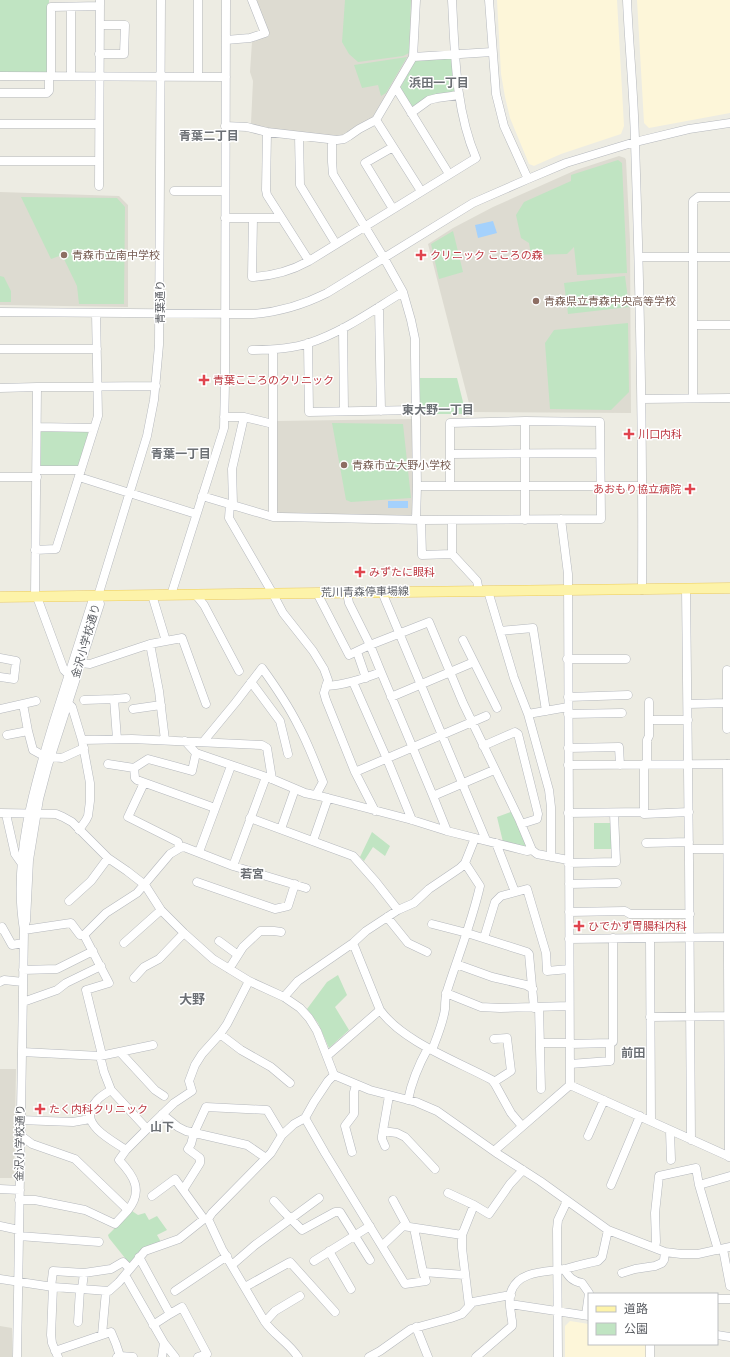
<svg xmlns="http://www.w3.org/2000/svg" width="730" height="1357" font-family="Roboto,'Noto Sans JP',sans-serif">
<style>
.commercial{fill:#fdf6d9}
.education{fill:#dddbd1}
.green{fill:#c0e4c2}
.water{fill:#a4d1fc}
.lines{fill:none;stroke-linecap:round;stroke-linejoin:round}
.minor-casing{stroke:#b5b8bd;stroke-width:9}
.major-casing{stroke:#edcc5c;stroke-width:11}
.minor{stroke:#fff;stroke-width:8}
.major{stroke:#fdf3a9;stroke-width:10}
.education-dot{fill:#8d6e63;stroke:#fff;stroke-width:1.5}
.health-dot{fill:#e0444e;stroke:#fff;stroke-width:1.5}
.labels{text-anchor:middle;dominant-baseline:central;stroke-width:3;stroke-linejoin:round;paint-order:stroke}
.education-label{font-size:11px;fill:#785e54;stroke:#fff;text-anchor:start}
.health-label{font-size:11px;fill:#be3a42;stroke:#fff;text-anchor:start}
.street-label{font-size:11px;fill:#5b5e63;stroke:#fff}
.neighbourhood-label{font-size:12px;font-weight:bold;fill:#6c7075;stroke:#fff}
.quarter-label{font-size:13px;font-weight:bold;fill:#6c7075;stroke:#fff}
</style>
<rect width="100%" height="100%" fill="#edece3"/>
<!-- commercial -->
<path class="commercial" d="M 497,0 L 617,0 L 624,126 L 621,134 L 561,154 L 536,165 L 534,166 L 529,164 L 510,118 L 505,97 L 501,74 Z
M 637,0 L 730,0 L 730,113 L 649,128 L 644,123 Z
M 570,1321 L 589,1324 L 589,1344 L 646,1344 L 646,1357 L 565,1357 L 565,1326 Z"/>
<!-- education -->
<path class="education" d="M 256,0 L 414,0 L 411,54 L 375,116 L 341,137 L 261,128 L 251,123 L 253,81 L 250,72 L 252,42 L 268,35 Z
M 619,156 L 625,158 L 626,160 L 630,241 L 631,413 L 473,412 L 471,411 L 428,244 L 453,228 L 493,207 L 576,170 Z
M 0,192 L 119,196 L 128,205 L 128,307 L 0,305 Z
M 412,419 L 413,513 L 410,516 L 280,513 L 276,510 L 276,421 Z
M 0,1069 L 16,1069 L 14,1178 L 0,1178 Z
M 0,1326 L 12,1328 L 12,1357 L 0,1357 Z"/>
<!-- green -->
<path class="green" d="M 0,0 L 49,0 L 48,71 L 46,73 L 0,73 Z
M 345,0 L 411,0 L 409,53 L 403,56 L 358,62 L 349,54 L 342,42 Z
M 407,57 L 386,93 L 381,96 L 378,85 L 362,88 L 354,65 Z
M 451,58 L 453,60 L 455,89 L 454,91 L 414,107 L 410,106 L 400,88 L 415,61 L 417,60 Z
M 618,160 L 622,163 L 627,273 L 577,275 L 574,247 L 567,254 L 531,255 L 529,243 L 521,238 L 516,215 L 524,202 L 571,181 L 571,175 Z
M 21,197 L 117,198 L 125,207 L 124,304 L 79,304 L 77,286 L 62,255 L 51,259 Z
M 453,231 L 463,272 L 439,279 L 431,244 Z
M 0,276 L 4,277 L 11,291 L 11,302 L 0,302 Z
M 625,276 L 629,307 L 568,314 L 564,283 Z
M 628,323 L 629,392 L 611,410 L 550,409 L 545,343 L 554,330 Z
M 418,378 L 457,378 L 466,414 L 419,414 Z
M 332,423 L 403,424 L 411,498 L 351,502 L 346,500 Z
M 87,430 L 89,433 L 78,467 L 42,467 L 40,466 L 40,431 Z
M 513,811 L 527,847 L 503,842 L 497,817 Z
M 594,823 L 612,823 L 612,849 L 594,849 Z
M 372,832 L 390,846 L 385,856 L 373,847 L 364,861 L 360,857 Z
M 338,975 L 347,995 L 335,1007 L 349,1030 L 329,1048 L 318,1023 L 307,1009 L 327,982 Z
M 132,1211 L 138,1215 L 145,1213 L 149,1220 L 157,1216 L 167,1230 L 157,1235 L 161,1242 L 141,1250 L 129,1263 L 109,1238 L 108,1235 Z"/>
<!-- water -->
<path class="water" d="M 493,221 L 497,233 L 478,238 L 475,225 Z
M 388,501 L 408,501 L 408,508 L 388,508 Z"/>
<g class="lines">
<!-- minor casing -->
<g class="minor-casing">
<path id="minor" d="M 489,0 L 496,94 L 504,126 L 528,179
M 627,0 C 629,47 634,95 635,142 C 640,291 643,440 642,590
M 226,40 L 250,38 L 265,33 L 252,0
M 99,54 L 124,54 L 125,25 L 100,25
M 413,57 L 492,52
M 0,76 L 226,77
M 51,76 L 51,7 L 100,6
M 71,76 L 71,7
M 198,77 L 198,0
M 396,88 L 449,174
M 0,93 L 47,93 L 49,91 L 49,76
M 411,113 L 429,100 L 437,98 L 459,95
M 376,120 L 421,191
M 0,124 L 99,124
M 225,126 L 247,127 L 267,132 L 337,140 L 344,139 L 349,136 L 359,129 L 376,120 L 413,57 L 416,0
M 267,132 L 266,190 L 267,195 L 309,261
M 299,136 L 300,185 L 336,244
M 332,140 L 332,162 L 333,174 L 384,258 L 403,292 L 411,320 L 415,339 L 415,355 L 417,486 L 416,520
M 393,147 L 365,163 L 393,209
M 0,161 L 99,161
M 99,186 L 100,0
M 174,191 L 225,191
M 225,218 L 281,218
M 253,218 L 252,277 C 273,276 291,271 309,261 L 476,158 C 455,109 455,53 452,0
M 639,257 L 730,257
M 379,307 L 381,411
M 0,312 L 253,314 C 280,312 303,305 327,293 L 473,203 L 528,179 L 566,163 L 635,142 L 689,129 L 730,123
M 693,325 L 730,325
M 343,328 L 344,411
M 308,343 L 309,412 L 415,410
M 0,349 L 97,349
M 252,350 C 271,350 291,349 309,343 C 343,332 373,310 403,292
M 273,350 L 273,517
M 0,388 L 37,387
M 693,398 L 693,201 L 698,197 L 730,197
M 642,399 L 730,398
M 224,417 L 244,417 L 273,424
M 525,421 L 525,520
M 37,427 L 94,428
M 450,454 L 600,453
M 37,470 L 81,470
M 0,477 L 37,477
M 79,477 L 196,514
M 417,486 L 643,486
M 202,496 L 273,517 L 281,517 L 421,520 L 601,519 L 600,422 L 525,421 L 450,423 L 450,486
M 230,504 L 229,518 L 273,594 L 283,613 L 313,651 L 324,669 L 328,680 L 324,693 L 326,700 L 355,772 L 375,811
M 233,504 L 232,469 L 244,417
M 421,520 L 422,555 L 452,554 L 477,581 L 479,591
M 35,550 L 56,549 L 98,416 L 96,313
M 452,554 L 452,520
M 686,588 L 689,861 L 691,1140
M 488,591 L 514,678 L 528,714 L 549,790 L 551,807 L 551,857
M 382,592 L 486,840
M 317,593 L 349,655 L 370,645 L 429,622 L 463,703 L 519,819 L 532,850 L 537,854 L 568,860
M 347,593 L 349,603 L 370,645 L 381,672
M 152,595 L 166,641
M 171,595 L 224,428 L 225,383 L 226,0
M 196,595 L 204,605 L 239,671
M 35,597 L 37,387 L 156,386
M 37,597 L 64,670 L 69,675
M 500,631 L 533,628 L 546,711
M 463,640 L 474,662
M 150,644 L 159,691 L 165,740
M 357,652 L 366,678
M 0,658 L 16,661 L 14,679 L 0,677
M 567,659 L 626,659
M 81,663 L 90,664 L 150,644 L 182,638 L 206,704
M 727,670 L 727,729
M 251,682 L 280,721 L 288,754
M 353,682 L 387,759 L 412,820
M 326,686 C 345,685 363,679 381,672 L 433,796 L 494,770
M 391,697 L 474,662 L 497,708
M 568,697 L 628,695
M 114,699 L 117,739
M 84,700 L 114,699 L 126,698
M 68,703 L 72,707 L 82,740 L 90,783 L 90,801 L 88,816 L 86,820 L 79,830
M 688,704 L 727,703
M 0,709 L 36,701
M 133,709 L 161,705
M 528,714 L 568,707
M 568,714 L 622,713
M 649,720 L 688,720
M 28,731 L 33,750 L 44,756
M 7,735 L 28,731 L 23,704
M 82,740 L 132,739 L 262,745 L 267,748 L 272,779
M 185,741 L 196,753 L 272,779 L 305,793 L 328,798 L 412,820 L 447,831 L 527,851 L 532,850
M 203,742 L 236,702 L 262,668 C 275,686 288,705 298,725 C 308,743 315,763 323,782 L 316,795
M 483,746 L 515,732 L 518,734 L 538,814 L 537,819 L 521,824
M 568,748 L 619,747 L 620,765
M 51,757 L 62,758 L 84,748
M 108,764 L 134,768 L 148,759 L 192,771 L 196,753
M 644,764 L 644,812
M 647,764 L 647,740 L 649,736 L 649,702
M 727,764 L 729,1157
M 568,765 L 730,764
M 134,768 L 135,778 L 137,780 L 215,808
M 355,772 L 486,716
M 144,783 L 128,817 L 178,842 L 180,848
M 433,796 L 447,831
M 0,813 L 56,814 L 63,817 L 72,822 L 108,858 L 127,871 L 145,885 L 161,910 L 184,933 L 213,959 L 249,981 L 284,997 L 300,1008 L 309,1018 L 317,1031 L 334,1075 L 370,1090 L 416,1102 L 437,1111 L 498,1154 L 540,1181 L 608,1230 L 665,1252 L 681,1254 L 698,1254 L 730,1247
M 568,813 L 644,812 L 644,814 L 689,812
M 6,814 L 15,854 L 22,864
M 250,818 L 353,856 L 376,882 L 398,910
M 281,829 L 295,789
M 313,841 L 328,798
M 496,843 L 515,892
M 646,843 L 689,842
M 689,849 L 728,849
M 199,852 L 231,766
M 568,863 L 616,862 L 614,813
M 233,866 L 266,777
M 197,882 L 275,909 L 288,906 L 295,884
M 569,884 L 617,883
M 69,901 L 91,881 L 108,858
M 569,912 L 625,911 L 630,914 L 690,914
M 387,917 L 408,943 L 427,952
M 432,924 L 467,933 L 527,952 L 529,954 L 534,1008
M 24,928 L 26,921 L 29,860 L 39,799 L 48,765 L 100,604 L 98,596 L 147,436 L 154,400 L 159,345 L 161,0
M 0,929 L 2,927 L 12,945 L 23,943
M 24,930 L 71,923 L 80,935 L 84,935
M 84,935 L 106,913 L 137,893 L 170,854 L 180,848 L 184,847 L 233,866 L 306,888
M 84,935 L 109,983 L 86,990 L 102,1055
M 484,938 L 495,902 L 501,896 L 527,889 L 546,953 L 547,971 L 569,969
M 650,938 L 651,1121
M 569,939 L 730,937
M 219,941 L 238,955
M 124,943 L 161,910
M 353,943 L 380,1010 C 403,1042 457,1061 492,1080 L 495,1084 L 511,1113 L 522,1126
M 456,964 L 492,977 L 526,985 L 533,989
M 229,969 L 243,947 L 260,931 L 274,931 L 281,932
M 23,970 L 57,969 L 93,951
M 134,978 L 144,967 L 159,959 L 184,933
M 0,982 L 4,980 L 23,982
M 446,993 L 481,1007 L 500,1008 L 569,1006
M 284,997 L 298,981 L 353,943 L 366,931 L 398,910 L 414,903 L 429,889 L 460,868 L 465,863 L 475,838
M 23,1002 L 57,990 L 66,983 L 101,966
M 539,1007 L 541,1089
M 650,1017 L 729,1016
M 220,1034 L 241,1050 L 271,1067 L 290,1083
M 540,1043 L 570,1043
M 570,1044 L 610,1043 L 613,1042 L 613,938
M 432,1050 C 437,1037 443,1023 445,1009 C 445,1003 445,997 447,991 C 458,956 472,922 480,886 L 465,863
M 22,1052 L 100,1056 L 153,1045
M 120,1052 L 155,1090 L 164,1096
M 100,1056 L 104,1072 L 111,1090 L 147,1129 L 174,1103 L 192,1091 L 189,1081 L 195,1065 L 202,1054 L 220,1034 L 227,1024 L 249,981
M 327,1056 L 380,1010
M 570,1064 L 610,1061 L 610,1043
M 494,1082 L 511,1071 L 507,1038 L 494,1039
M 570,1085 L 730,1157
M 111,1090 C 101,1096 96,1099 91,1110 C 84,1127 115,1142 126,1150
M 408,1100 C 412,1080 418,1066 428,1048
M 162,1114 L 178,1127 L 186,1131 L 247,1145 L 266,1158
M 305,1118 L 325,1153 L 405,1284 L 426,1281 L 423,1272 L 465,1275
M 20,1120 L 73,1122 L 90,1119
M 383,1131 L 397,1133 L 405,1137 L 435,1169
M 670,1131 L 671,1160
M 588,1136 L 604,1100
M 385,1146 L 382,1139 L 382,1136 L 389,1096
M 494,1151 L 570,1085 L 568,574 L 561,519
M 352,1152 L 345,1126 L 354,1114 L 354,1092 L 356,1085
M 611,1185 L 640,1116
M 0,1189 L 20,1190
M 448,1193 L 474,1205
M 152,1196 L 175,1179 L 183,1190
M 19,1200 L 35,1200 L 85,1210 L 115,1224 L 128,1210 L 75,1159 L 32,1144 L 20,1135
M 393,1200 L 407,1226
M 274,1201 L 285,1213 L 302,1230 L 335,1212 L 340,1212 L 370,1260
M 128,1210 C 144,1190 133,1175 119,1160 L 126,1150 L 147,1129
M 204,1219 L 183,1190 L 200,1163 L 200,1158 L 188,1149 L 191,1144 L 194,1133 L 206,1107 L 267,1110 L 282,1135
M 0,1226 L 19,1230
M 414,1228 L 423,1272
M 19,1236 L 99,1242
M 382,1246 L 403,1226 L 462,1235
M 655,1248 L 656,1242 L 655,1213 L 659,1176 L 696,1168 L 699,1185
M 723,1249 L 730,1286
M 718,1250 L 699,1185 L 730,1176
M 329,1251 L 351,1289
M 139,1257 L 170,1314 L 153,1325
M 314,1261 L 370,1226
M 232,1265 L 255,1245 L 319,1198
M 564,1269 C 569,1277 572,1281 582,1283 L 589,1293 L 586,1315
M 622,1273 L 635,1269 L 655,1266 L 662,1263 L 664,1260 L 665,1252
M 125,1275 L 164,1343 L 162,1357
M 0,1279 L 53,1287 L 109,1291 L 119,1282 L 145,1251 L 179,1239 L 204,1219 L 208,1219
M 51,1287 L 53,1271 L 84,1273 L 111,1269 L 123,1262 L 130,1269
M 53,1287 L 51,1335 L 52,1343 L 58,1357
M 245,1287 L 290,1262 L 335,1312
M 82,1289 L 84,1273
M 175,1291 L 227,1256
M 717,1299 L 730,1299
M 510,1304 L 589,1316
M 469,1306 L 462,1248 L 462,1235 L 474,1205 L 489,1214 L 510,1184 L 523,1170
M 170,1314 L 182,1307 L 207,1354 L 198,1357
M 78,1322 L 80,1289
M 265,1322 L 275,1311 L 300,1296
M 416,1327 L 428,1357
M 102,1335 L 106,1291
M 717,1335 L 730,1337
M 164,1343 L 175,1357
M 55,1351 L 111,1332 L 116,1344 L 120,1356
M 17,1357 L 24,930 C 12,861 34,786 54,721 C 67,681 79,642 92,602 L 98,596
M 117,1357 L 120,1356 L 133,1357
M 298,1357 C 289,1343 274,1335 265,1322 L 222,1249 L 208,1219 L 212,1213 L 271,1153 L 282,1135 L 294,1124 L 305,1118 L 314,1102 L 328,1081 L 334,1075
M 369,1357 L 380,1351 L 411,1329 L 451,1318 L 462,1314 L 473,1302 L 511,1295
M 476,1357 L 512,1326 C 513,1321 511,1318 511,1314 C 510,1308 509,1298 511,1292 C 518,1270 547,1272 565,1269 C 576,1266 587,1263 598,1261 L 602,1257 L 608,1230
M 558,1357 L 557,1229 L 558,1220 L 567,1201
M 650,1357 L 650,1344"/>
</g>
<!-- major casing -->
<g class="major-casing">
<path id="major" d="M 0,597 L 730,588"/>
</g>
<!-- minor -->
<use href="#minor" class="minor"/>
<!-- major -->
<use href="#major" class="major"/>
</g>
<!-- markers -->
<g class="education-dot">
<circle cx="64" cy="255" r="4"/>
<circle cx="536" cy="301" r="4"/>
<circle cx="344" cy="465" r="4"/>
</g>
<g class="health-dot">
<path d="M419 249h4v4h4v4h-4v4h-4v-4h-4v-4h4z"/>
<path d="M202 374h4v4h4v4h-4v4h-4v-4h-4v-4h4z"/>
<path d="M627 428h4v4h4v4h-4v4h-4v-4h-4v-4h4z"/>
<path d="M688 483h4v4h4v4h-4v4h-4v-4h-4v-4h4z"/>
<path d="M358 566h4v4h4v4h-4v4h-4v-4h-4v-4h4z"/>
<path d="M577 920h4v4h4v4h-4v4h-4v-4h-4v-4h4z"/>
<path d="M38 1103h4v4h4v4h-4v4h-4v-4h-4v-4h4z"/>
</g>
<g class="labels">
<!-- education labels -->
<g class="education-label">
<text x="72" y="255">青森市立南中学校</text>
<text x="544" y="301">青森県立青森中央高等学校</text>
<text x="352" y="465">青森市立大野小学校</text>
</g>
<!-- health labels -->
<g class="health-label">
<text x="430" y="255">クリニック こころの森</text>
<text x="213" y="380">青葉こころのクリニック</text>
<text x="638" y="434">川口内科</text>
<text x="681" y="489" text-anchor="end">あおもり協立病院</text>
<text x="369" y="572">みずたに眼科</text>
<text x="588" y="926">ひでかず胃腸科内科</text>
<text x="49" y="1109">たく内科クリニック</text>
</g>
<!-- street labels -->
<g class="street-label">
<text transform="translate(160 302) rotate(-90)">青葉通り</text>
<text transform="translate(365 592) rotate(-1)">荒川青森停車場線</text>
<text transform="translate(86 641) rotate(-74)">金沢小学校通り</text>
<text transform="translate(20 1143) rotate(-89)">金沢小学校通り</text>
</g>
<!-- neighbourhood labels -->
<g class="neighbourhood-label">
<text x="439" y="83">浜田一丁目</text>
<text x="209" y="136">青葉二丁目</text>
<text x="438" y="410">東大野一丁目</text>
<text x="181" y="454">青葉一丁目</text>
<text x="252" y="874">若宮</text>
<text x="633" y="1053">前田</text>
<text x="162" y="1127">山下</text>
</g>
<!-- quarter labels -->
<g class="quarter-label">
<text x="192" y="999">大野</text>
</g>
</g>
<!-- legend -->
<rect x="588" y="1293" width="130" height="52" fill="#ffffff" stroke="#bdbfc1"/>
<rect x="596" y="1306" width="20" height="6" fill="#fdf3a9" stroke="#bdbfc1"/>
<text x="624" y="1313" font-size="12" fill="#5b5e63">道路</text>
<rect x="596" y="1323" width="20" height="12" fill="#c0e4c2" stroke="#bdbfc1"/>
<text x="624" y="1333" font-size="12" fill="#5b5e63">公園</text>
</svg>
